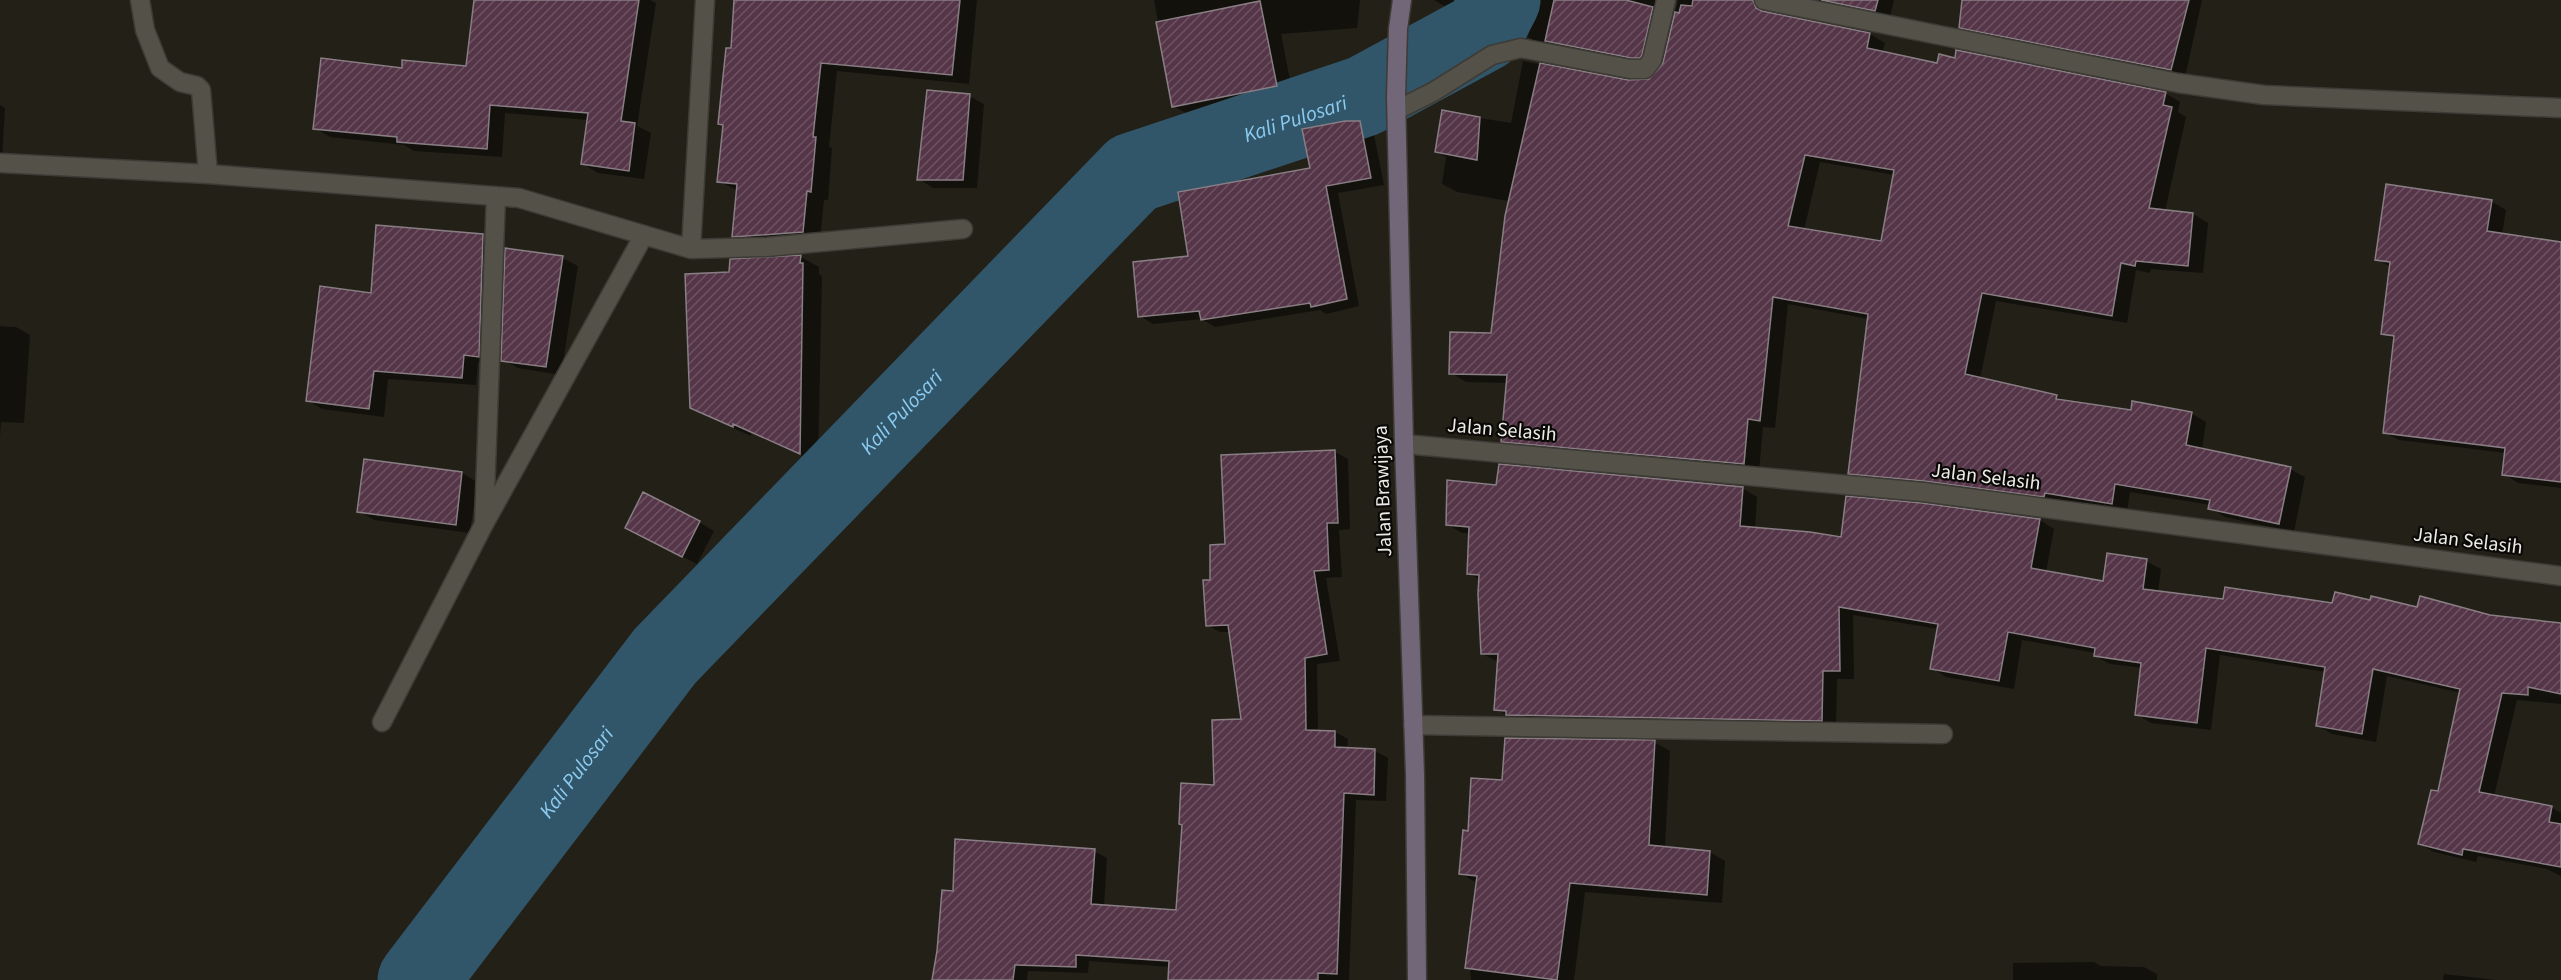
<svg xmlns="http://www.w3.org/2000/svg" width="2561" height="980" font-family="'Source Sans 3',sans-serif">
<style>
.shadow{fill:#0007;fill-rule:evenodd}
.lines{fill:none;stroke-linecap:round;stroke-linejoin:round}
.river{stroke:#315569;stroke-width:81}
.building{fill:url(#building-hatch);stroke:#887e83;stroke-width:1.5;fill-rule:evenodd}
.minor-casing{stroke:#3e3b36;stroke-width:21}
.secondary-casing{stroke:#3e3b36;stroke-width:21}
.minor{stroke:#545148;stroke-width:18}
.secondary{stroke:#716778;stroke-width:18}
.labels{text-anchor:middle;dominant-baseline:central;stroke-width:4.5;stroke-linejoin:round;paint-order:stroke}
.street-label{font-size:20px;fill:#edebe6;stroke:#0b0907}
.water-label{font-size:21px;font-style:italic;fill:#8bcbf0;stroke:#0b0907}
</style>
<defs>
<pattern id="building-hatch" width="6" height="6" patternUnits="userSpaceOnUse" patternTransform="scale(1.5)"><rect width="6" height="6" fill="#553548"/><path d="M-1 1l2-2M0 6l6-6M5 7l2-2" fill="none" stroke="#6e5262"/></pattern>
</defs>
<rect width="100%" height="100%" fill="#232018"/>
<!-- shadow -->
<path class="shadow" d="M 475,0 L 650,0 L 656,3 L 637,126 L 651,133 L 644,179 L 598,173 L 582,163 L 588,120 L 505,113 L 502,157 L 414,151 L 404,145 L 330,137 L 315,128 L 403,69 L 468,67 Z
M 735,0 L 977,0 L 969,84 L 837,71 L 829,147 L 832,148 L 828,200 L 824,200 L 820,241 L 750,245 L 734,236 L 738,191 L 719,181 L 724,126 L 719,123 L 732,50 Z
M 1154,0 L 1360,0 L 1357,28 L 1281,34 L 1293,95 L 1190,115 L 1173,106 Z
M 1434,0 L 1674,0 L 1655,65 L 1543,46 L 1528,37 L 1532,17 L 1449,9 Z
M 1678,0 L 1743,0 L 1735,15 L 1870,34 L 1885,43 L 1882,53 L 1938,64 L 2165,93 L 2180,102 L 2178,112 L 2186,117 L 2165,211 L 2193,214 L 2208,223 L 2203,273 L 2151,269 L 2150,273 L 2136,270 L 2127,323 L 1996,301 L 1980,379 L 2056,396 L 2067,402 L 2132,411 L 2191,413 L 2206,422 L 2202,450 L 2290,469 L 2305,477 L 2294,532 L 2225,517 L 2210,508 L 2211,505 L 2130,492 L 2127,512 L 2060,501 L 2059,504 L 1865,482 L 1850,473 L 1869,319 L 1788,304 L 1775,428 L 1763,427 L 1759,472 L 1518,450 L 1503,441 L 1508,383 L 1466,382 L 1451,373 L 1493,335 L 1508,201 L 1457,192 L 1442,184 L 1446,157 L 1436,152 L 1443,112 L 1511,123 L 1523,61 L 1628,82 L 1650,81 L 1664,63 ZM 1820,162 L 1894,175 L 1882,243 L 1804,230 Z
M 1818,0 L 1894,0 L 1890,18 L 1827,6 Z
M 1963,0 L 2202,0 L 2185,77 L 1974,35 L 1960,27 Z
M 969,96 L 984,104 L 977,188 L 933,188 L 919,179 Z
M 0,105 L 5,108 L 2,160 L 0,160 Z
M 1360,122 L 1373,130 L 1384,185 L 1338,193 L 1359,306 L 1326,314 L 1320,310 L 1215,327 L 1202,319 L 1153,324 L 1140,316 L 1190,257 L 1311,169 Z
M 2491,201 L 2506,210 L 2502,235 L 2561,243 L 2561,488 L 2518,483 L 2504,474 L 2506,453 L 2399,440 L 2384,432 L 2395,340 L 2383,333 L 2391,267 L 2377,259 Z
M 483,236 L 498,244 L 493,365 L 478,362 L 476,385 L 388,379 L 384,417 L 322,409 L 307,400 L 372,294 Z
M 507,249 L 563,258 L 578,266 L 561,375 L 518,368 L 503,360 Z
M 801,257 L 819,267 L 819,274 L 822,276 L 818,463 L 751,433 L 751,436 L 710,418 L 691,407 Z
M 0,326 L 16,327 L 30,335 L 24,423 L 1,422 L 0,437 Z
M 1335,452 L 1348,459 L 1350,529 L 1339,530 L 1342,577 L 1326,578 L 1340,661 L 1317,664 L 1318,732 L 1335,732 L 1348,739 L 1347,749 L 1375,751 L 1388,758 L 1386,801 L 1356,800 L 1349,980 L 1169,980 L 1170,967 L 1089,961 L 1088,973 L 1028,971 L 1027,980 L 935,980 L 954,893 L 1094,851 L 1107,858 L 1104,906 L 1177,912 L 1215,787 L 1243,721 L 1230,632 L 1220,632 L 1207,625 L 1212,581 L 1226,546 Z
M 462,473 L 477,482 L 470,533 L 374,520 L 359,511 Z
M 1498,487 L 1742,488 L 1757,497 L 1755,529 L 1842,539 L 2040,520 L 2054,529 L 2046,572 L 2104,582 L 2146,561 L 2161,569 L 2158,592 L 2224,600 L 2333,605 L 2371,602 L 2561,625 L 2561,704 L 2517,700 L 2494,796 L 2551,807 L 2561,813 L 2561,876 L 2547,869 L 2478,856 L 2476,862 L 2434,852 L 2420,844 L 2439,793 L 2461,693 L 2387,676 L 2376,742 L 2332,734 L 2317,725 L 2326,672 L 2220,655 L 2211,730 L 2151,723 L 2136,714 L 2142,668 L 2110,664 L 2095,656 L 2096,653 L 2022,640 L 2014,689 L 1946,677 L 1932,668 L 1939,629 L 1853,615 L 1854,679 L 1837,679 L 1836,728 L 1522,723 L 1496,709 L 1499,662 L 1482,654 L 1480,580 L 1468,573 L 1470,533 L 1462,533 L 1447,524 Z
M 699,522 L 714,531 L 697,564 L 642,536 Z
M 1654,742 L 1670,751 L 1665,848 L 1710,852 L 1725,861 L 1722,903 L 1585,892 L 1574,980 L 1471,980 L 1470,969 L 1467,967 L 1477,883 L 1461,874 L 1470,832 L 1504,782 Z
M 2094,962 L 2101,966 L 2144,967 L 2157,974 L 2157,980 L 2013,980 L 2013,963 Z
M 2444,974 L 2496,980 L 2443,980 Z"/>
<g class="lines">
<!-- river -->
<path class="river" id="s1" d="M 418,980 L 665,656 L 1133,173 L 1364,96 L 1484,31 L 1500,0"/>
</g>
<!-- building -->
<path class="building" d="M 474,0 L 639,0 L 621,121 L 635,123 L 629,171 L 581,164 L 588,113 L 490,105 L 487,149 L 397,142 L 397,137 L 313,129 L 321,58 L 402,68 L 402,60 L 466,66 Z
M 734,0 L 960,0 L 952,75 L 821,63 L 813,137 L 816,137 L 811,192 L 807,191 L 803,232 L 732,237 L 737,184 L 717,182 L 723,125 L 718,124 L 726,48 L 731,48 Z
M 1554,0 L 1626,0 L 1653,7 L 1642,55 L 1640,58 L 1631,58 L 1545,41 Z
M 1693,0 L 1753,0 L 1756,8 L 1762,11 L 1870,33 L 1867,48 L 1937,63 L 1939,54 L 1955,58 L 1956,50 L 2166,92 L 2163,105 L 2172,107 L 2149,208 L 2193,213 L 2188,266 L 2136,261 L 2135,266 L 2121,263 L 2112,316 L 1982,293 L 1965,374 L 2057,395 L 2056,399 L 2131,410 L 2132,401 L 2192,412 L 2186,445 L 2291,467 L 2279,524 L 2208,509 L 2210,500 L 2115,484 L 2112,504 L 2045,493 L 2044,497 L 1924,481 L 1848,474 L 1868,314 L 1773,297 L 1760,421 L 1748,419 L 1744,464 L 1501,442 L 1507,375 L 1449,374 L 1450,332 L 1491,333 L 1505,216 L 1540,63 L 1628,80 L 1649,79 L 1663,63 L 1675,12 L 1679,13 L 1681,5 L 1692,6 ZM 1805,155 L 1894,170 L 1881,241 L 1788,226 Z
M 1821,0 L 1878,0 L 1875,11 Z
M 1962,0 L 2189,0 L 2171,70 L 1959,28 Z
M 1260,1 L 1277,86 L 1172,107 L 1156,22 Z
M 927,90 L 970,94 L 963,180 L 917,180 Z
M 1442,110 L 1480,117 L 1477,160 L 1435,152 Z
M 1345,121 L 1360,121 L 1371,178 L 1326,186 L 1347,299 L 1311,307 L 1310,303 L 1201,320 L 1199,311 L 1138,317 L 1133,262 L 1188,256 L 1178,192 L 1310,168 L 1302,129 Z
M 2386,184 L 2492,200 L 2487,231 L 2561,242 L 2561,482 L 2502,475 L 2505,448 L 2383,433 L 2394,336 L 2381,334 L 2390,262 L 2375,260 Z
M 376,225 L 483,234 L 479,357 L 464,355 L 462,378 L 374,371 L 369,409 L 306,401 L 320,286 L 371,293 Z
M 505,248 L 563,256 L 546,367 L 501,361 Z
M 801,255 L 800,263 L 803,263 L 800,454 L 733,424 L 733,427 L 690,408 L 685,274 L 729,272 L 730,259 Z
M 1335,450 L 1338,523 L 1327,523 L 1329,570 L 1314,571 L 1327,654 L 1305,658 L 1306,730 L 1335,731 L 1335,747 L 1375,749 L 1374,795 L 1344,793 L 1337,974 L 1318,973 L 1318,980 L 1168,980 L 1169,961 L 1076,955 L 1076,967 L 1015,965 L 1013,980 L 932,980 L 937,951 L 942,890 L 953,891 L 955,839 L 1095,849 L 1091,904 L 1176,910 L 1182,825 L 1179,824 L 1181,783 L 1214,785 L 1212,720 L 1241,719 L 1228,625 L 1206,626 L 1203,580 L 1210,580 L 1210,545 L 1225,544 L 1221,455 Z
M 364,459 L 462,472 L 456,525 L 357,512 Z
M 1499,464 L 1743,487 L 1740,526 L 1810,532 L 1841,537 L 1846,496 L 1922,503 L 2040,519 L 2031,568 L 2103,581 L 2107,553 L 2147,559 L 2143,589 L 2223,599 L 2225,587 L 2332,603 L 2335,592 L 2370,600 L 2371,596 L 2417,607 L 2420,596 L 2490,615 L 2561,623 L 2561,694 L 2528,687 L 2528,695 L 2502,693 L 2479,792 L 2552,806 L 2549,822 L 2561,824 L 2561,867 L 2463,849 L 2462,855 L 2418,844 L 2431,790 L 2438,791 L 2460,689 L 2373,669 L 2362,734 L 2316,726 L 2325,667 L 2206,648 L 2197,723 L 2135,715 L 2141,663 L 2094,656 L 2095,648 L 2008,632 L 1999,681 L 1930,669 L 1938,624 L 1839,607 L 1840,671 L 1823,671 L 1822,721 L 1506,715 L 1506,711 L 1494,710 L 1498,654 L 1481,654 L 1478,594 L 1479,575 L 1467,574 L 1469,527 L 1446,525 L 1447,480 L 1496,485 Z
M 643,492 L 700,521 L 682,557 L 625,528 Z
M 1505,738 L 1655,740 L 1649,845 L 1710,851 L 1707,895 L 1570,883 L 1557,980 L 1465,968 L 1477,876 L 1459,874 L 1463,830 L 1468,831 L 1471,778 L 1502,780 Z"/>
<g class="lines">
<!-- minor casing -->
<g class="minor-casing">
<path id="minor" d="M 140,0 L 145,30 L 160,68 L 180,82 L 197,86 L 201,90 L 208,174
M 1764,0 L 2178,83 L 2264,95 L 2561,108
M 1397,110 L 1433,92 L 1492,55 L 1521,48 L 1630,69 L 1645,69 L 1652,60 L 1666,0
M 0,163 L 208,174 L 519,198 L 691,249 L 767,247 L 963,229
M 691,249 L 705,0
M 1404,444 L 1923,492 L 2561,576
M 484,521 L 496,196
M 382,722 L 484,524 L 644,235
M 1413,725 L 1943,734"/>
</g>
<!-- secondary casing -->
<g class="secondary-casing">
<path id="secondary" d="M 1402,0 L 1398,29 L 1396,97 L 1404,444 L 1415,775 L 1417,980"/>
</g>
<!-- minor -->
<use href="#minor" class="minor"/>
<!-- secondary -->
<use href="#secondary" class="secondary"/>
</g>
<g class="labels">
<!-- street labels -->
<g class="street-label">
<text transform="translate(1502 430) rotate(5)">Jalan Selasih</text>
<text transform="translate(1986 477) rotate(7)">Jalan Selasih</text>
<text transform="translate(1383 491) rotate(-92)">Jalan Brawijaya</text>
<text transform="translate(2468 541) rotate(7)">Jalan Selasih</text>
</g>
<!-- water labels -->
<g class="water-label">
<text stroke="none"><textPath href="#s1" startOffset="1251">Kali Pulosari</textPath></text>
<text stroke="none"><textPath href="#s1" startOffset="747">Kali Pulosari</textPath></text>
<text stroke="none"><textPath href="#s1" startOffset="261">Kali Pulosari</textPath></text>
</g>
</g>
</svg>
